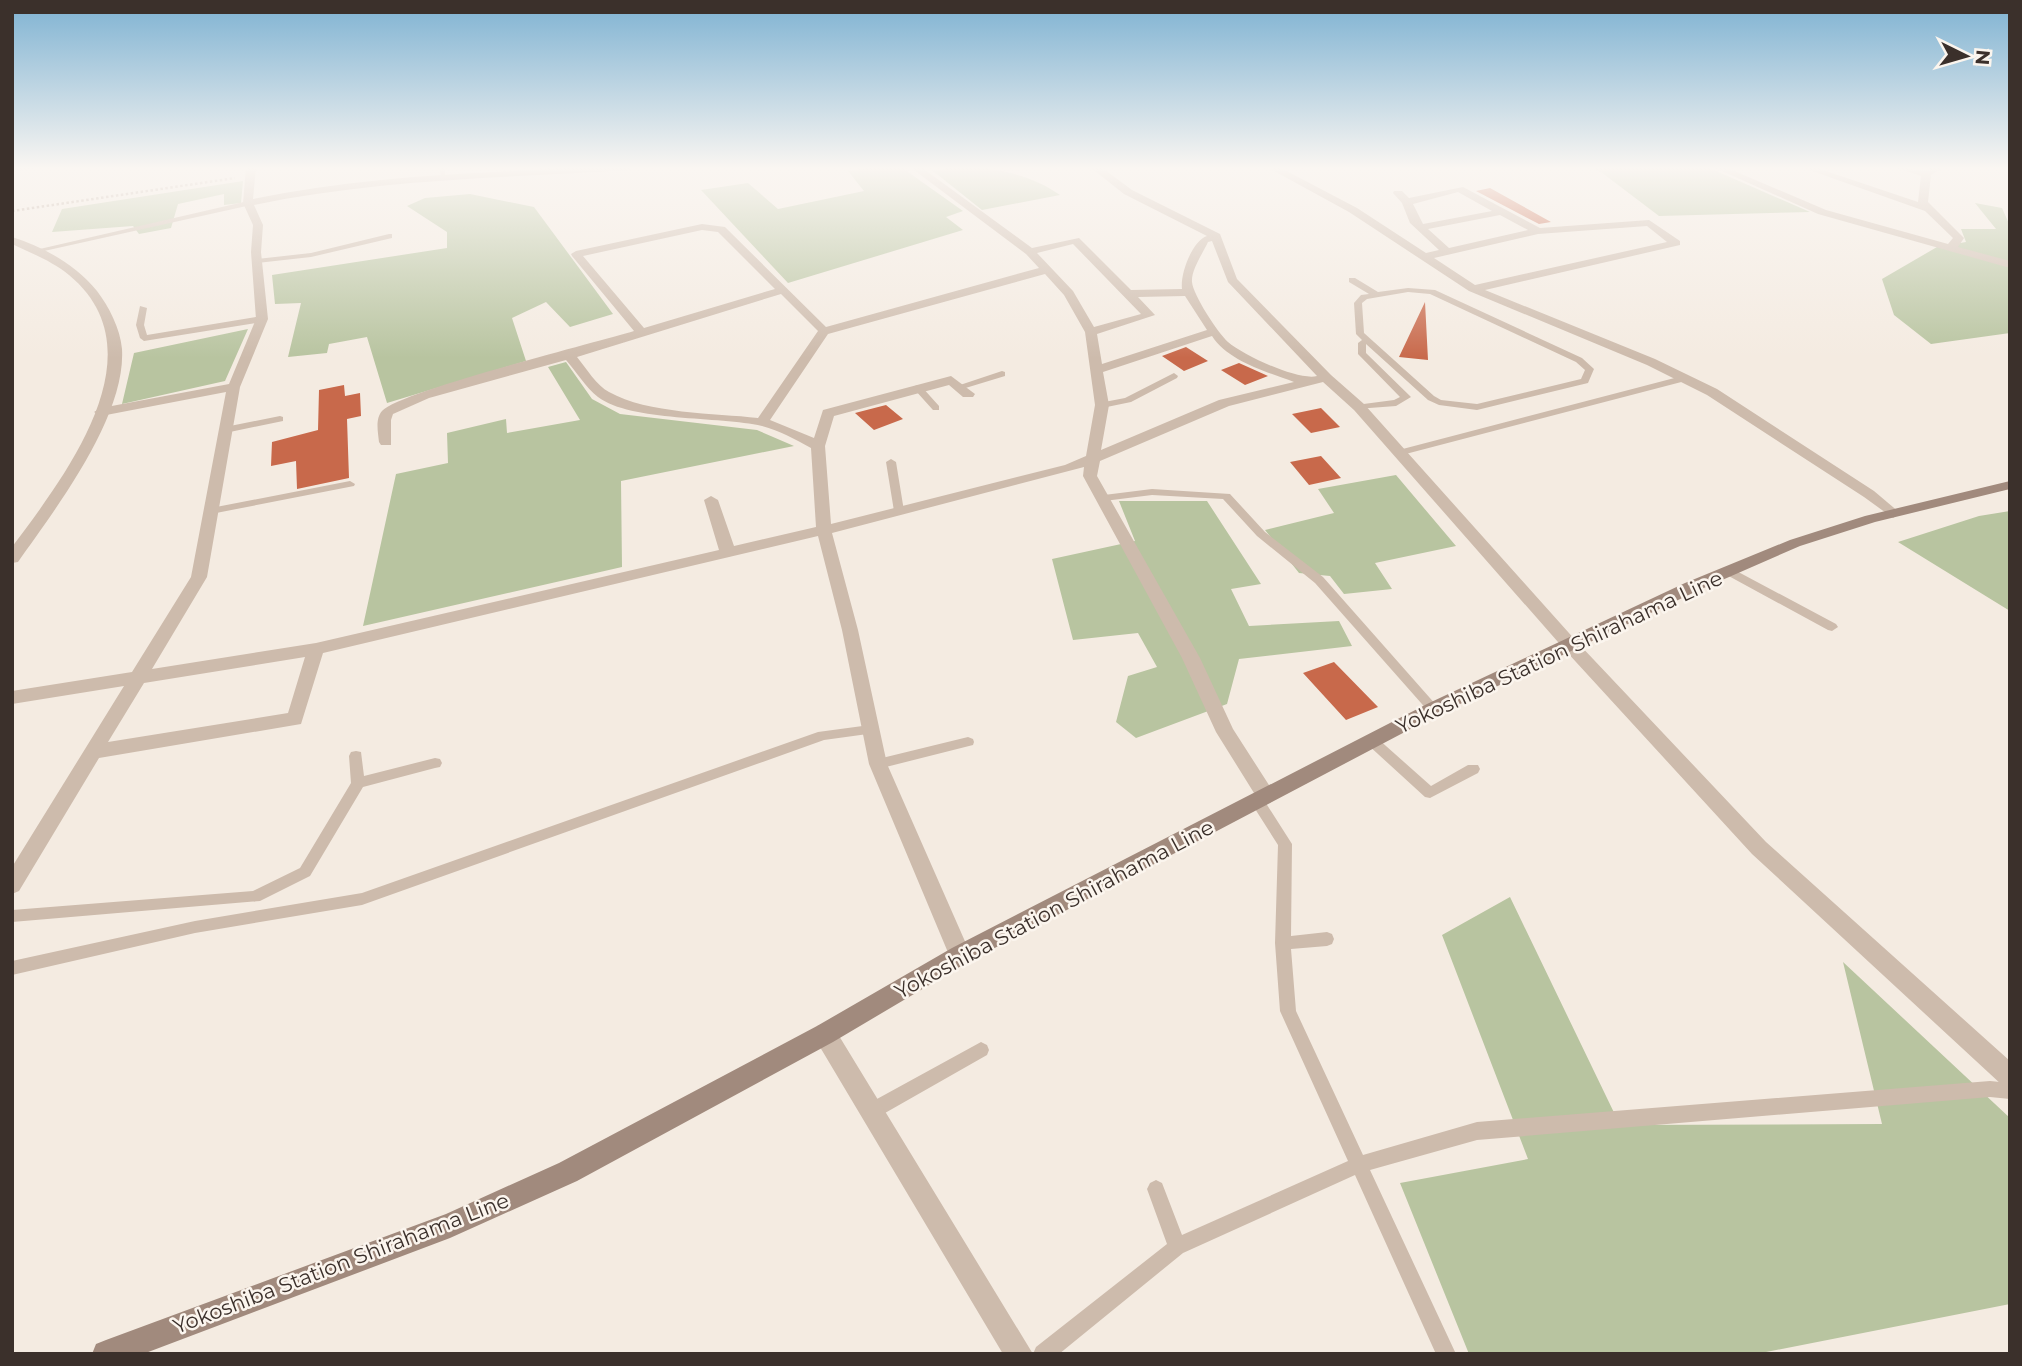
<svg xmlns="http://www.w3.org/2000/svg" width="2022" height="1366" font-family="Montserrat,sans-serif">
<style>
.green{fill:#b8c4a0}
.building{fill:#c8694b}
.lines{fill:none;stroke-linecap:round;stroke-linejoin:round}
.path{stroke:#b9a596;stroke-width:2.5;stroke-dasharray:2.5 2.5;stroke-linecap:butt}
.service{fill:#cdbbac;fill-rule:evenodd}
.minor{fill:#cdbbac;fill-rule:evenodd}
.tertiary{fill:#cdbbac;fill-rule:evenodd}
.secondary{fill:#a18a7d;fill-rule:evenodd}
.labels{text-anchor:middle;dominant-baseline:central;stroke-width:5;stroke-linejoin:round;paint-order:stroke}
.street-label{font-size:21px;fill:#3b302b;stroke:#fbf5ee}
</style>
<rect width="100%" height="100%" fill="#f4ebe1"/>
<!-- green -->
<path class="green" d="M 872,167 L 901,167 L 963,211 L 946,217 L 963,230 L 788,283 L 701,190 L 748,183 L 778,209 L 864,191 L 848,171 Z
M 957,167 C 993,167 1031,174 1060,195 L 982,210 L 933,171 Z
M 1589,167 L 1707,167 L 1810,212 L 1659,216 L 1601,172 Z
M 243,181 L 241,203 L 224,205 L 224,194 L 178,204 L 171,228 L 139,234 L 133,226 L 52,232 L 62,209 Z
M 470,194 L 534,207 L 613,314 L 570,327 L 546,302 L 512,318 L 526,361 L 387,403 L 367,337 L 329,344 L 327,353 L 288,357 L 301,303 L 275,304 L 272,275 L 447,248 L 447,232 L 407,206 L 425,198 Z
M 1975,203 L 2002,208 L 2010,226 L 2010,333 L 1931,344 L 1894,315 L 1882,279 L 1937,247 L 1966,242 L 1961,229 L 1996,229 Z
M 248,329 L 225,381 L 122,404 L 134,353 Z
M 566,362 L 592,399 L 620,414 L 757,430 L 794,446 L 621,481 L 622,567 L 363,626 L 396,474 L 448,463 L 447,433 L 506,419 L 507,433 L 580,420 L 548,367 Z
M 1396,475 L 1456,546 L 1375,563 L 1392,589 L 1344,594 L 1330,576 L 1299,573 L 1265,530 L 1334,513 L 1318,489 Z
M 1119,501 L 1207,501 L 1261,584 L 1231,589 L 1249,626 L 1339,621 L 1352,646 L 1239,659 L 1227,704 L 1136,738 L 1116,722 L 1128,676 L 1157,667 L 1138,633 L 1073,640 L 1052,559 L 1135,541 Z
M 2010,511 L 2010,611 L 1898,542 L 1979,516 Z
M 1510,897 L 1620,1125 L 1882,1124 L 1843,962 L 2010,1118 L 2010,1304 L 1756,1354 L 1469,1354 L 1400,1183 L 1528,1159 L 1442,935 Z"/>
<!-- building -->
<path class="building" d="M 1490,188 L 1551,222 L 1539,224 L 1476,191 Z
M 1425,302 L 1428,360 L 1399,357 Z
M 1186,347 L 1208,361 L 1184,371 L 1162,356 Z
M 1239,363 L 1248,367 L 1268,376 L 1245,385 L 1221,370 Z
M 344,385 L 345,396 L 360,393 L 361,416 L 347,419 L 349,478 L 297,489 L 296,461 L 271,466 L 272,442 L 318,430 L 319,390 Z
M 886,405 L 903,419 L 874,430 L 855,413 Z
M 1321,408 L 1340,427 L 1311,433 L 1292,414 Z
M 1321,456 L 1341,478 L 1309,485 L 1290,462 Z
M 1334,662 L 1378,707 L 1346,720 L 1303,673 Z"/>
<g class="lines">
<!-- path -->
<path class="path" d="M 12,211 L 235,178"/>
<!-- service -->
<path class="service" d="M 23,167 L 41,167 L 12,172 L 12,168 Z
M 439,167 L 445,167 L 445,176 L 441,176 Z
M 248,201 L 252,203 L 251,205 L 35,253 L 31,251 Z
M 389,234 L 392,234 L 392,238 L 311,257 L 257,263 L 253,261 L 257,259 L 311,253 Z
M 1349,278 L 1355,278 L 1378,292 L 1408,288 L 1435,290 L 1582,358 L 1594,369 L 1588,383 L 1477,410 L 1439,405 L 1428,400 L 1366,344 L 1366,353 L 1411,397 L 1396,406 L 1356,409 L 1356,405 L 1394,400 L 1400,397 L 1358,354 L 1358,343 L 1362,340 L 1356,334 L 1354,303 L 1361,295 L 1369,294 L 1349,282 ZM 1408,292 L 1430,294 L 1576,362 L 1585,370 L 1581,379 L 1477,404 L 1441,400 L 1434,396 L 1364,333 L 1362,303 L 1367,299 Z
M 140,306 L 147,308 L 144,325 L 147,335 L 262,316 L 266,319 L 262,322 L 144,341 L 140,338 L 136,325 Z
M 1002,371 L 1005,372 L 1005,376 L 959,390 L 954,387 Z
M 1174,373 L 1178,376 L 1177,378 L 1131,402 L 1102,408 L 1097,405 L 1099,403 L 1125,398 Z
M 1686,375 L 1690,378 L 1689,380 L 1398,456 L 1393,453 L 1395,451 Z
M 918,385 L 921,386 L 939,406 L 939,410 L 933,410 L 915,390 L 915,386 Z
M 280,416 L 283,417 L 283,421 L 225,433 L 220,430 L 225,427 Z
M 891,459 L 896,462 L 904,511 L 899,514 L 894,511 L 886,462 Z
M 350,481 L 355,484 L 354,486 L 211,514 L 206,511 L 211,508 Z
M 1152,489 L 1230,494 L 1265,532 L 1323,577 L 1437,706 L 1439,709 L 1437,712 L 1429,712 L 1315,583 L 1257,536 L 1223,499 L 1152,495 L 1104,501 L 1099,498 L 1104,495 Z
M 1729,567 L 1836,624 L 1838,627 L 1832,631 L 1828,630 L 1725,574 L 1723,571 Z
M 870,725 L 875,727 L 876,730 L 875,733 L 824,740 L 362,905 L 195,933 L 12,975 L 12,961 L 195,921 L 362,893 L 818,732 Z
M 1372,736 L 1377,738 L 1431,786 L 1468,765 L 1478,765 L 1480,769 L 1478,773 L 1430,798 L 1425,797 L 1367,744 L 1366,741 L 1367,738 Z
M 968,737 L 973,739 L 974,742 L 973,745 L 878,769 L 873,768 L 871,764 L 873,760 L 878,759 Z
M 356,751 L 361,752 L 364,776 L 435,758 L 440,759 L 442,763 L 440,767 L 435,768 L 363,787 L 310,876 L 260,901 L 12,922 L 12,910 L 253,891 L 300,868 L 351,783 L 349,756 L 351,752 Z
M 1257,796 L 1262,797 L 1292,844 L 1291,936 L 1327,932 L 1332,934 L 1334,939 L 1332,944 L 1327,946 L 1291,949 L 1296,1011 L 1363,1155 L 1477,1122 L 1990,1081 L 2010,1083 L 2010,1099 L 1990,1097 L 1477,1140 L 1370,1170 L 1456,1354 L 1436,1354 L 1355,1175 L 1183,1253 L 1059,1354 L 1033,1354 L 1036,1347 L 1167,1244 L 1147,1189 L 1150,1183 L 1156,1180 L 1162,1183 L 1182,1235 L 1348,1161 L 1280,1011 L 1275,943 L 1278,845 L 1250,801 L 1252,797 Z
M 981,1042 L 987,1045 L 989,1050 L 987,1055 L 878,1117 L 872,1119 L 866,1117 L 864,1111 L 866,1105 Z"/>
<!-- minor -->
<path class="minor" d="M 246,167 L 256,167 L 253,199 C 340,181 427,175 516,171 C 555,169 595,164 634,167 L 629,170 C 503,178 378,179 254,205 L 263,225 L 261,252 L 268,319 L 240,387 L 207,577 L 152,669 L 316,643 L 719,550 L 704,500 L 711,496 L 718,500 L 734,546 L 816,527 L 811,448 C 795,439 780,431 762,426 C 720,416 631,422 598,397 C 586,388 576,371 566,360 L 429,398 L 393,414 L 391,420 L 391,445 L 381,445 L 379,442 C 378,432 375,419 382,411 C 400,391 595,343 634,331 L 572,256 L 571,254 L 576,251 L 702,224 L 725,227 L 826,327 L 1039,268 L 1026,254 L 910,167 L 921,167 L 1032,248 L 1079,238 L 1131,290 L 1182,289 C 1180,274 1192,241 1207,236 L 1124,194 L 1090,167 L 1101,167 L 1132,190 L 1220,234 L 1237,279 L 1331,375 L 1364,404 L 1577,642 L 1766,842 L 2010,1061 L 2010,1088 L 2002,1085 L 1752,854 L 1565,650 L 1354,410 L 1323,382 L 1229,406 L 1100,461 L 1097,476 L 1200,658 L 1233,729 L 1276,796 L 1273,801 L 1266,804 L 1259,801 L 1216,732 L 1182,658 L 1083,476 L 1084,467 L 832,533 L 858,630 L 887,764 L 971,955 L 968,962 L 960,965 L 952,962 L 869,764 L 842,630 L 818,536 L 323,653 L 301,724 L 99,758 L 19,891 L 12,894 L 12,867 L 124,686 L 12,704 L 12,691 L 132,672 L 191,577 L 226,392 L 101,416 L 94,412 L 101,408 L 229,384 L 256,319 L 251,252 L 253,225 L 243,203 ZM 702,230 L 718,232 L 775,289 L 644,328 L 583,256 ZM 1212,241 L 1228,282 L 1317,376 C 1298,381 1243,355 1228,342 C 1218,333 1193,295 1192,282 C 1191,270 1203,253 1208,242 ZM 1073,244 L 1141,314 L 1094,327 L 1073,291 L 1037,253 ZM 1045,274 L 1064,295 L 1085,332 L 1095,405 L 1086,456 L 1065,465 L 831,524 L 825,446 L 834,416 L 949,385 L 963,397 L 973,397 L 975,394 L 951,376 L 823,410 L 814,438 L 770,420 L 828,334 ZM 781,294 L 818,331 L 758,418 C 715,413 648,414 609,392 C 597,386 586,368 577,357 ZM 1185,296 L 1207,330 L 1102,364 L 1097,334 L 1155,315 L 1138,297 ZM 1212,336 C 1228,361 1267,372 1294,382 L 1219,400 L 1101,450 L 1109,405 L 1103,372 ZM 305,657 L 288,713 L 108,742 L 144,683 Z
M 1267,167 L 1279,167 L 1357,208 L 1426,253 L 1439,250 L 1410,223 L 1402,203 L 1393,193 L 1394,191 L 1402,191 L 1409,198 L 1463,187 L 1540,228 L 1649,220 L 1680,241 L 1680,245 L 1485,290 L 1655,359 L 1717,389 L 1874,491 L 1900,513 L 1893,518 L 1864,497 L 1707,395 L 1647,365 L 1469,291 L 1349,212 ZM 1458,192 L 1492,211 L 1423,224 L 1413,204 ZM 1500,215 L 1528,230 L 1449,248 L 1428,229 ZM 1647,226 L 1667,242 L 1475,285 L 1434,258 L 1538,234 Z
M 1713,167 L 1725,167 L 1826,210 L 1948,244 L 1953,238 L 1925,211 L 1801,167 L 1814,167 L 1918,202 L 1921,176 L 1895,167 L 1925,171 L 1932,167 L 1944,167 L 1931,175 L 1928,202 L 1964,238 L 1958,247 L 2010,261 L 2010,268 L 1818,214 Z
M 825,1023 L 833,1026 L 1033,1354 L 1003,1354 L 817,1042 L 814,1034 L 817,1026 Z"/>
<!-- tertiary -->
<path class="tertiary" d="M 12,237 C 44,247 76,265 97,291 C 109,307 120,328 122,349 C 126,417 56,508 18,562 L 12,563 L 12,547 C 65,476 162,352 69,275 C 52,261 31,253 12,244 Z"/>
<!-- secondary -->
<path class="secondary" d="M 2010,481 L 2010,489 L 1875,522 L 1800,546 L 1697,591 L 1439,714 L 968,962 L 833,1042 L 577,1181 L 450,1238 L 143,1354 L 92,1354 L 96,1344 L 106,1340 L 446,1214 L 559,1163 L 817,1026 L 952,948 L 1427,704 L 1685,583 L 1790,540 L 1865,516 Z"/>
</g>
<!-- sky -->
<linearGradient id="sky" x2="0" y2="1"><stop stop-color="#7eb2d2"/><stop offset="0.47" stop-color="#faf6f2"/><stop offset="1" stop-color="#faf6f2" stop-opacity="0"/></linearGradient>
<rect width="2022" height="358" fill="url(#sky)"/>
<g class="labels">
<!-- street labels -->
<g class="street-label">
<text transform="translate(1559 652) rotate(-25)">Yokoshiba Station Shirahama Line</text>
<text transform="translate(1054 909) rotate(-28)">Yokoshiba Station Shirahama Line</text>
<text transform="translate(341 1263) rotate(-21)">Yokoshiba Station Shirahama Line</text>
</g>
</g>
<!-- border -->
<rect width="2022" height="1366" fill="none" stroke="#3b302b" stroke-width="28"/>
<!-- north arrow -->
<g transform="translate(1966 56) rotate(95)" stroke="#fbf5ee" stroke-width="5" paint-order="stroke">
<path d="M0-5L12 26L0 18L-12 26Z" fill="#3b302b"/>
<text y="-10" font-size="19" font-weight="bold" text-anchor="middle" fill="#3b302b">N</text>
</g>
</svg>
